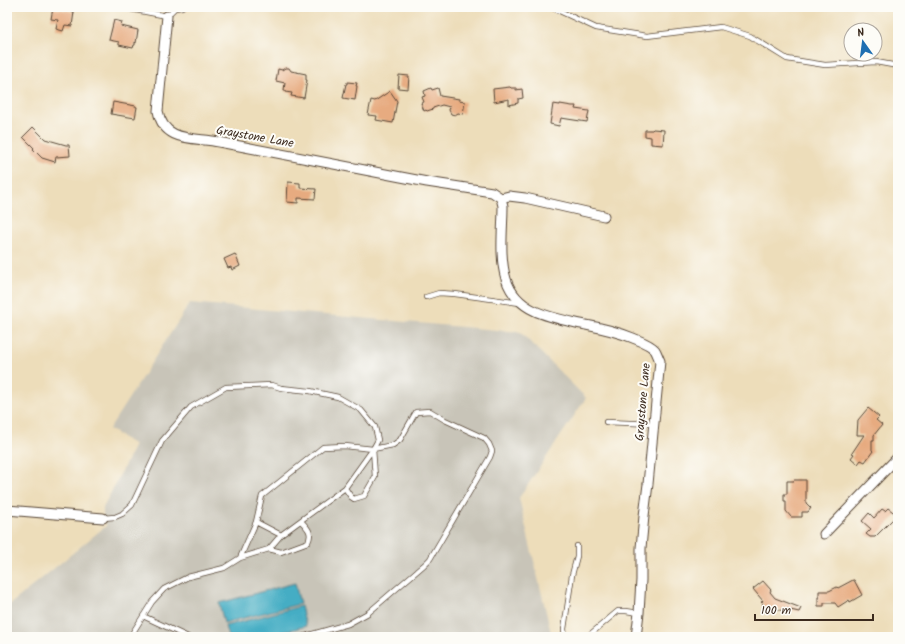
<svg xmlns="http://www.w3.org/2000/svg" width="905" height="644" font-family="Kalam,sans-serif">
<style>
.industrial{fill:#c8c4b8}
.water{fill:#45adc4;stroke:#406c71}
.building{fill:#e7ab80}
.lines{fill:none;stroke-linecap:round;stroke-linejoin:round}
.service-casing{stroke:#564535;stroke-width:6}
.minor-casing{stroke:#564535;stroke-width:11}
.service{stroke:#fff;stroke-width:4.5}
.minor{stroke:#fff;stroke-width:9}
.labels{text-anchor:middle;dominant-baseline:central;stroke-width:4;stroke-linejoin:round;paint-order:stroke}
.street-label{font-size:12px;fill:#3b2a1e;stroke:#fdfcf7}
</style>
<rect width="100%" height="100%" fill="#fdfcf7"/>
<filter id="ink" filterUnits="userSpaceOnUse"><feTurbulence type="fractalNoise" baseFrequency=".025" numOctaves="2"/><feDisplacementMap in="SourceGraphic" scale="8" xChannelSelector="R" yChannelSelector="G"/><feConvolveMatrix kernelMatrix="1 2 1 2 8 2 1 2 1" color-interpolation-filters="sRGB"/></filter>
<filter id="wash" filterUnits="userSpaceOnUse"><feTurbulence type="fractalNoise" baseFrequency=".012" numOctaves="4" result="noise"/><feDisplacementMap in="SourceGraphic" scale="16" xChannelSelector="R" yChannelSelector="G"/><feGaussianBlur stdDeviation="0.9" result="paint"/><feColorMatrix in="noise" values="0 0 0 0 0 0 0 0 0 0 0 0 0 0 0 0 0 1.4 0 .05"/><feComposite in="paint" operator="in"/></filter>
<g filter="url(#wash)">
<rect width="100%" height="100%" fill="#edddba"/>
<!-- industrial -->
<path class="industrial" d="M 190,303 L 520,332 L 586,398 L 519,498 L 552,637 L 7,637 L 7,607 L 107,525 L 103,522 L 103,508 L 135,445 L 109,429 Z"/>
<!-- water -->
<path class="water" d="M 295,583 L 300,604 L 224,623 L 219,603 Z
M 301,606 L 306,626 L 263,637 L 228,637 L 225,626 Z"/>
<g id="blocks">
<!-- building -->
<path class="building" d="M 53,8 L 74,12 L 72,26 L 65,25 L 63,31 L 56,29 L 58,20 L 51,19 Z
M 114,20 L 122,22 L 121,26 L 138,30 L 136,43 L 135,42 L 135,45 L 134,45 L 133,48 L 119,45 L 119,42 L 109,40 Z
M 285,68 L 289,68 L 291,71 L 306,74 L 306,80 L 307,80 L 304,98 L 291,96 L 292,93 L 285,92 L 285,90 L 284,90 L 285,83 L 276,81 L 278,69 L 282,70 Z
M 399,75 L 409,76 L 408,89 L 398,88 Z
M 347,82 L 357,83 L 356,86 L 357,86 L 355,100 L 343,98 L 346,84 L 347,84 Z
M 510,87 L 511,88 L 516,88 L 516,90 L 522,89 L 523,98 L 518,99 L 518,103 L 509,105 L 509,99 L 494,102 L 493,89 Z
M 431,88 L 432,90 L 438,88 L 440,96 L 459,99 L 459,101 L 465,102 L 463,114 L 458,113 L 455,115 L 451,114 L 449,110 L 450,107 L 442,105 L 433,108 L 433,109 L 427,111 L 426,110 L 424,111 L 421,103 L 424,102 L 422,97 L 425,96 L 424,91 Z
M 390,91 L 397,101 L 393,123 L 376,120 L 377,116 L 368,115 L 371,100 L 375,101 Z
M 113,102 L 136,106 L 136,107 L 137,107 L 135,118 L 111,114 Z
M 553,104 L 560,105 L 560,104 L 572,106 L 576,106 L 575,109 L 589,111 L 587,122 L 561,118 L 559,126 L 550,124 Z
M 33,127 L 45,139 L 66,145 L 69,145 L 70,156 L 56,157 L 55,162 L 42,158 L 33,149 L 34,148 L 23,137 Z
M 653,129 L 664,130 L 664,131 L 663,145 L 651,144 L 651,137 L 645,136 L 645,130 L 652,130 Z
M 288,182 L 300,183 L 300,188 L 316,189 L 315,199 L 298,198 L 298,203 L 287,202 Z
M 235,254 L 240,266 L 232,270 L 231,267 L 228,268 L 224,259 Z
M 868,408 L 879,417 L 876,420 L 882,425 L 874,435 L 874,440 L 872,440 L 872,450 L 873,451 L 865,462 L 861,460 L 858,464 L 851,458 L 854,454 L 852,453 L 864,435 L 857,435 L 858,420 Z
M 794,480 L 806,480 L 806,503 L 811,508 L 808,512 L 802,512 L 802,517 L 791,517 L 786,511 L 786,501 L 784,501 L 784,494 L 787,494 L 787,481 L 794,481 Z
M 888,508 L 897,515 L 875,537 L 870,537 L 866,534 L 871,529 L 862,521 L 869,513 L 874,518 L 882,509 L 885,511 Z
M 853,580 L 854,580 L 862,595 L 850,602 L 849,600 L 838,607 L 835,603 L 824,603 L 824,606 L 818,606 L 818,597 L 819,597 L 819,591 L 829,591 L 837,587 L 838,588 Z
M 763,581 L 771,590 L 770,592 L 775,598 L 801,608 L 799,612 L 786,609 L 785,612 L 772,607 L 768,610 L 765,610 L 763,607 L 763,604 L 761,602 L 763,601 L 753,589 Z"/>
</g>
</g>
<g filter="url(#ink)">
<use href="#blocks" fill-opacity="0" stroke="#564535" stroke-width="1"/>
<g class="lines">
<!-- service casing -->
<g class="service-casing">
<path id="service" d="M 120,7 L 167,16 L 175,8
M 170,7 L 175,8 L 182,7
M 551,7 L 596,28 L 647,36 L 721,27 L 750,36 L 787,59 L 825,65 L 876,62 L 898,66
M 426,297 L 439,293 L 455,294 L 520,303
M 606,422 L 654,424
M 345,488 L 351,497 L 354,499 L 364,496 L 375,477 L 373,449
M 103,518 L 115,517 L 122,514 L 132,505 L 162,441 L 191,407 L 226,387 L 272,385 L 281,388 L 310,391 L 338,397 L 361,410 L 375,427 L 378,440 L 373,449 L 345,446 L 323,447 L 262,496 L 256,522 L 240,558 L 224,568 L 188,577 L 164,589 L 152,602 L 130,637
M 256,522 L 281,535
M 269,549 L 281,552 L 308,542 C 313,532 307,528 301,521
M 240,558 L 269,549 L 281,535 L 345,488 L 373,449 L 393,445 L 400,440 L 416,412 L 430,411 L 445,420 L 484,438 L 489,444 L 492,451 L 490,457 L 430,559 L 424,565 L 368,613 L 348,624 L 302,637
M 143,616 L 188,637
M 565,637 L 564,629 L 572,575 L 577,556 L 577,546
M 587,637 L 618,611 L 626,611 L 639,613"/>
</g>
<!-- minor casing -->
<g class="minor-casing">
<path id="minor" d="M 167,16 L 158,111 C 164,143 194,137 219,142 L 427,182 L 492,192 L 501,198 L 503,206 C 503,229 499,256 506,279 C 517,314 555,318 586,325 C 602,328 618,332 633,338 C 640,341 650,344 655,350 C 657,353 658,357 660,361 L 648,484 L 644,516 L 641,548 L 641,580 L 639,613 L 636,637
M 501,198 L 509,196 L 525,198 L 604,216
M 7,510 L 103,518
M 824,534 L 898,457"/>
</g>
<!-- service -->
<use href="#service" class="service"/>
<!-- minor -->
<use href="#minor" class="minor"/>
</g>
</g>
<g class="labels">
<!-- street labels -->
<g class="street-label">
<text transform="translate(255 137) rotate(10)">Graystone Lane</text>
<text transform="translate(643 402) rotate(-85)">Graystone Lane</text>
</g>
</g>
<!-- margin -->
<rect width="905" height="644" fill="none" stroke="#fdfcf7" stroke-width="24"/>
<!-- north arrow -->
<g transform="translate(863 42) rotate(346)"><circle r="19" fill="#fdfcf7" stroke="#afa8a0"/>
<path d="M0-3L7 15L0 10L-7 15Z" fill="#1f6fb2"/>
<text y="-6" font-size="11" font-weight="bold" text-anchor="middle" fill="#3b2a1e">N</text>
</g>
<!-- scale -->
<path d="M755 614v6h118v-6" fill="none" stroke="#3b2a1e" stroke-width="2"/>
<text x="761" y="614" font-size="12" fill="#3b2a1e" stroke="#fdfcf7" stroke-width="3" paint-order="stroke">100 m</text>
</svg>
